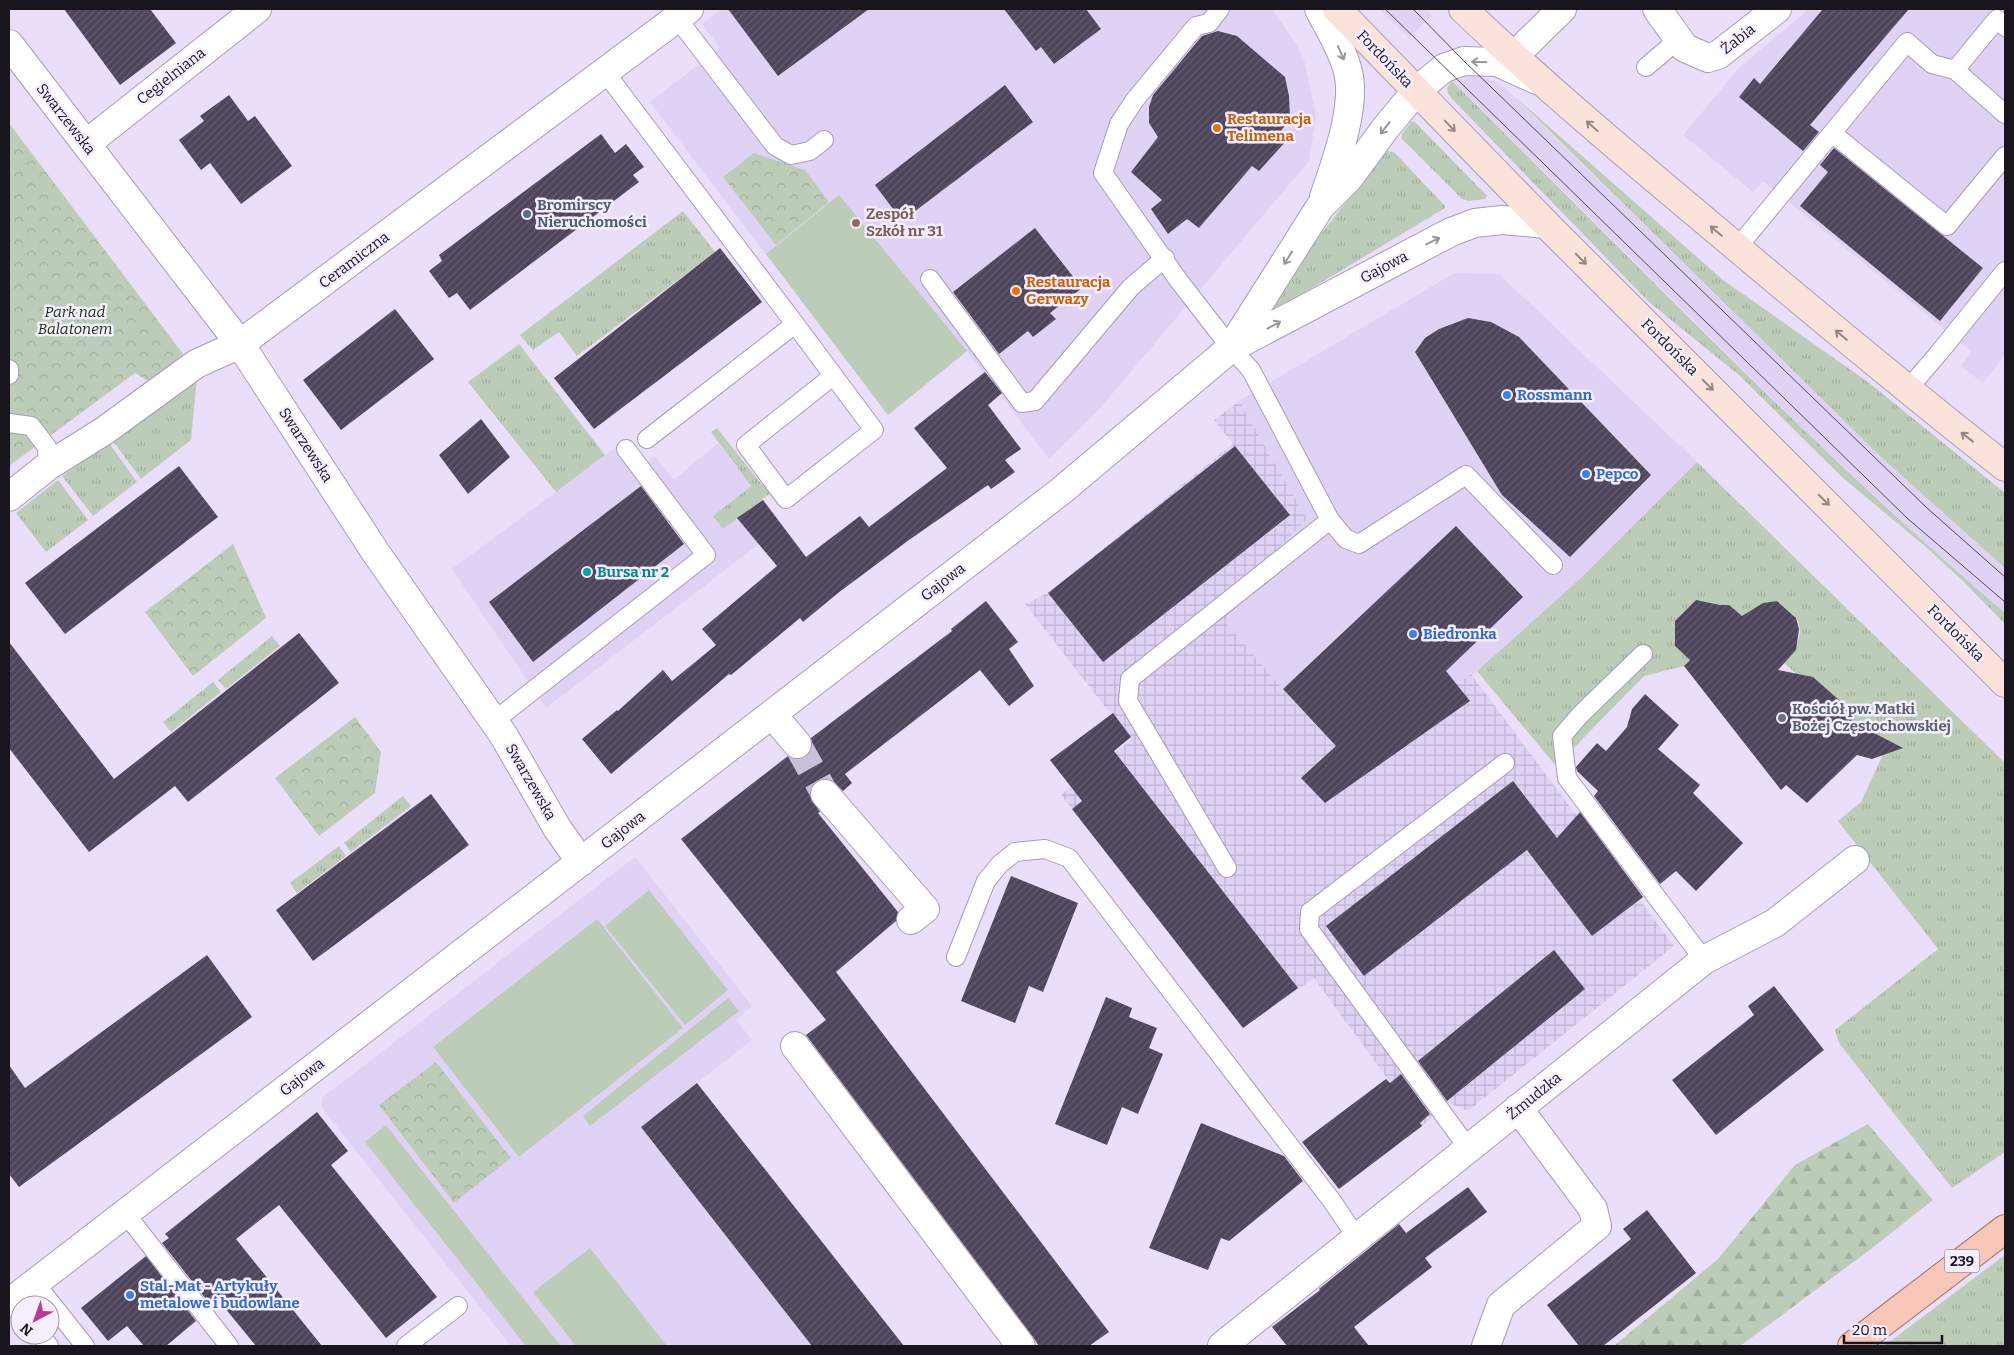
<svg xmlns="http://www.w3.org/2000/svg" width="2014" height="1355" font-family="Bitter,serif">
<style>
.built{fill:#e0d2f5}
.industrial{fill:url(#industrial-grid)}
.grass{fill:url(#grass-tufts)}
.forest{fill:url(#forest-firs)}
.park{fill:url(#park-crowns)}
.pitch{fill:#bdccb8}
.building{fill:url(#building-hatch)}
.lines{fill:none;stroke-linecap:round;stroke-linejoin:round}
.minor-tunnel{stroke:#cbc0d9;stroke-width:28;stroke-dasharray:28 14;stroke-linecap:butt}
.service-casing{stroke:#a79cb7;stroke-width:20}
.minor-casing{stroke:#a79cb7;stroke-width:30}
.secondary-casing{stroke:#a79cb7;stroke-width:30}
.primary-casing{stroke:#a57166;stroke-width:30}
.service{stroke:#fff;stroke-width:18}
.minor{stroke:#fff;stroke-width:28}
.secondary{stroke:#fbe3dc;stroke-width:28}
.primary{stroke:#f7c7ba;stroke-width:28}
.tram{stroke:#4f4957;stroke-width:1}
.oneway{stroke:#98969a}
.oneway2{stroke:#958687}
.food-dot{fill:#e8710a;stroke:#f5eeff;stroke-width:2}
.service-dot{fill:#5c6f8a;stroke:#f5eeff;stroke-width:2}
.education-dot{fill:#8d6e63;stroke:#f5eeff;stroke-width:2}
.shop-dot{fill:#3f7fe0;stroke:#f5eeff;stroke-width:2}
.culture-dot{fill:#0f9aa8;stroke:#f5eeff;stroke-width:2}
.worship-dot{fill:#6b7280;stroke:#f5eeff;stroke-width:2}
.labels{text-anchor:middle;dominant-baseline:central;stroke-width:5;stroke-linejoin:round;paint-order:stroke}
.shield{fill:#f5eeff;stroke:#5b5662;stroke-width:1}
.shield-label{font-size:14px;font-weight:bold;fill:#19151f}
.street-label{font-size:15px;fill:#19151f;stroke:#f5eeff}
.food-label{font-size:15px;font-weight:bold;fill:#c56008;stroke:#f5eeff;text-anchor:start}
.service-label{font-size:15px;font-weight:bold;fill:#4e5e75;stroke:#f5eeff;text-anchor:start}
.education-label{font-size:15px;font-weight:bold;fill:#785e54;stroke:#f5eeff;text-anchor:start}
.park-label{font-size:15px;font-style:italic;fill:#153107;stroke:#f5eeff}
.shop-label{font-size:15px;font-weight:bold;fill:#366cbe;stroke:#f5eeff;text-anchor:start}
.culture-label{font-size:15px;font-weight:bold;fill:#0d838f;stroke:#f5eeff;text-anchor:start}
.worship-label{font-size:15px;font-weight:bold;fill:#5b616d;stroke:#f5eeff;text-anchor:start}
</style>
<defs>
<pattern id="industrial-grid" width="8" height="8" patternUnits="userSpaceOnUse" patternTransform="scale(1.25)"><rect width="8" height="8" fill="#e0d2f5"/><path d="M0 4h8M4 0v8" fill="none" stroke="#c0b3d2"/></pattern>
<pattern id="grass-tufts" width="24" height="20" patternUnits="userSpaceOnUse" patternTransform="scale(1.25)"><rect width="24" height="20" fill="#bdccb8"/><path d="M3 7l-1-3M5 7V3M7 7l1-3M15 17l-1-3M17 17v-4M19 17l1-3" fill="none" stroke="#a2ae9e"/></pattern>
<pattern id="forest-firs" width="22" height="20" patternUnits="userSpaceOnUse" patternTransform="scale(1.25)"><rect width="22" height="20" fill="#bdccb8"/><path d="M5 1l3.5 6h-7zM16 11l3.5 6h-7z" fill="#a2ae9e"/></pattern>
<pattern id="park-crowns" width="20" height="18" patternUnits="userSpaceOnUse" patternTransform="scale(1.25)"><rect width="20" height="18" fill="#bdccb8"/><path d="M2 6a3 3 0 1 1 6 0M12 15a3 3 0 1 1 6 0" fill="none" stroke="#a2ae9e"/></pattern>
<pattern id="building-hatch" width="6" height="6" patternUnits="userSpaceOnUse" patternTransform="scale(1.25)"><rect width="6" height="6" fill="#4e455c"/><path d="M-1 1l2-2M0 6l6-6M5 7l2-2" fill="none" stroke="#645c6f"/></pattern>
</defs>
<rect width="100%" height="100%" fill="#eadefa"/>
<!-- built -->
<path class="built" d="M 722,9 L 1272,9 L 1296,44 L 1304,59 L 1316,116 L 1309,161 L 1095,414 L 1049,459 L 967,351 L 888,415 L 650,102 L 720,48 L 702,24 Z
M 1379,9 L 1426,9 L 1432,15 L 1409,38 Z
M 1809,9 L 2005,9 L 2005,355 L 1983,383 L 1961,366 L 1972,352 L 1763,181 L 1753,192 L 1683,135 L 1739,68 Z
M 1474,76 L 1494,81 L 1506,89 L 1883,459 L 2005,568 L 2005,613 L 1933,550 L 1814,440 L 1453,81 Z
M 1454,273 L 1499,274 L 1697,462 L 1582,577 L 1477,671 L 1351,763 L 1275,680 L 1226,623 L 1228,600 L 1307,519 L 1239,401 Z
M 623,442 L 643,466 L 655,456 L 674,480 L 718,443 L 782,526 L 546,708 L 452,569 Z
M 635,857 L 752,1006 L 736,1020 L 752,1040 L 697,1083 L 904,1346 L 511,1346 L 322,1108 L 322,1098 Z"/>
<!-- industrial -->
<path class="industrial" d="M 1239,401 L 1307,519 L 1228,600 L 1226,623 L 1275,680 L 1351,763 L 1471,674 L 1674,946 L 1468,1111 L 1449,1103 L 1422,1126 L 1314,978 L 1243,1028 L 1061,795 L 1131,740 L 1025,604 L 1048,593 L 1233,444 L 1214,420 Z"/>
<!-- grass -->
<path class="grass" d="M 1452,81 C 1634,261 1811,447 2005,613 L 2005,624 L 1966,584 L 1926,547 L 1843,478 L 1740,376 L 1649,302 L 1453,100 L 1448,94 L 1447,88 Z
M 1514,96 L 1723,280 L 1868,382 L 2005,493 L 2005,568 L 1883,459 Z
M 1412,121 L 1415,122 L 1487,196 L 1485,199 L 1469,201 L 1462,199 L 1401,138 L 1402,134 Z
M 1387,151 L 1394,152 L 1445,206 L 1445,208 L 1254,323 L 1253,319 Z
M 683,211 L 715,252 L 577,356 L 559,332 L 533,350 L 520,335 Z
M 519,344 L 605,455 L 556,492 L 468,382 Z
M 197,378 L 191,440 L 141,479 L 112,440 Z
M 717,428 L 759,481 L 771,493 L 723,529 L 713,516 L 751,486 L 711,432 Z
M 109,443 L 137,482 L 93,516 L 62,476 Z
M 1697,462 L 2005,763 L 2005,1152 L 1952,1188 L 1839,1043 L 1835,1030 L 1938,949 L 1838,821 L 1861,802 L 1884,752 L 1850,722 L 1856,714 L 1845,705 L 1840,712 L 1784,663 C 1794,653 1807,631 1795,617 C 1790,611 1782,606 1777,601 L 1763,603 L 1744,618 L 1696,600 L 1675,621 L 1675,634 L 1690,660 L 1684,666 L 1644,676 L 1556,766 L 1477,671 L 1582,577 Z
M 58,480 L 88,520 L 46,552 L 16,513 Z
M 272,636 L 280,646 L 226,689 L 218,680 Z
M 213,682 L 221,692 L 171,732 L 163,722 Z
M 403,796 L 411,806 L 351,852 L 344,843 Z
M 339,846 L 346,856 L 297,893 L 290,883 Z
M 2005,1255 L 2005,1346 L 1884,1346 Z"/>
<!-- forest -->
<path class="forest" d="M 1868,1124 L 1933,1200 L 1867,1252 L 1740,1346 L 1614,1346 L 1718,1259 L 1795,1165 Z"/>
<!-- park -->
<path class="park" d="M 9,123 L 183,354 L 151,383 L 135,373 L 9,466 Z
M 754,153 L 805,170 L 829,202 L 776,245 L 723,177 Z
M 233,544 L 266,618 L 193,676 L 145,612 Z
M 355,717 L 381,752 L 375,793 L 319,836 L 275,778 Z
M 436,1062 L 511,1158 L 454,1203 L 379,1105 Z"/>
<!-- pitch -->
<path class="pitch" d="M 839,195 L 967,351 L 888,415 L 766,254 Z
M 649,890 L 728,990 L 685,1025 L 605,926 Z
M 597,919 L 683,1028 L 519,1157 L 433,1047 Z
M 728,998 L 739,1011 L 590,1126 L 583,1116 Z
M 386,1125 L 561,1346 L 526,1346 L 365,1142 Z
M 590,1248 L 667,1346 L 576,1346 L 533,1292 Z"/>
<!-- building -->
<path class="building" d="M 64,9 L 150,9 L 176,43 L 120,85 Z
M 728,9 L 869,9 L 778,76 Z
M 1004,9 L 1086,9 L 1101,29 L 1054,64 L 1041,47 L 1036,51 Z
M 1823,9 L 1909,9 L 1810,125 L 1819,132 L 1803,151 L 1739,97 L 1754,78 L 1760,84 Z
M 1218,31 L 1237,36 L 1285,77 L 1289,96 L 1290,118 L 1279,134 L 1286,141 L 1259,171 L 1252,166 L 1199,228 L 1187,219 L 1168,234 L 1151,209 L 1162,200 L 1131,172 L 1158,137 L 1149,123 L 1149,107 L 1153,95 L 1202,36 Z
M 1005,85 L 1033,122 L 902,221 L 875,185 Z
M 229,95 L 248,121 L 255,116 L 292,166 L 241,204 L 210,163 L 201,170 L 179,140 L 204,121 L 200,116 Z
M 601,134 L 615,153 L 626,144 L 644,167 L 633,175 L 639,182 L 470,310 L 457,293 L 449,298 L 429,271 L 442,261 L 439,255 Z
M 1834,148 L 1983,268 L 1940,321 L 1800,206 L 1828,172 L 1820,165 Z
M 1035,228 L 1082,288 L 1050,313 L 1056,319 L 1033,337 L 1028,331 L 999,354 L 953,292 Z
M 720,248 L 762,302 L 594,429 L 554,378 Z
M 395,309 L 434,359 L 341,430 L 303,380 Z
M 1468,318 L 1491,322 L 1519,337 L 1651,475 L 1570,557 L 1502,495 L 1415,352 L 1425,338 L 1439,329 Z
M 985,372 L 1002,393 L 988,405 L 1021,449 L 1005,460 L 1015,472 L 991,489 L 988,485 L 909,540 L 838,593 L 803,622 L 800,618 L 731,675 L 729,674 L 611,774 L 582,739 L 617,710 L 618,711 L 663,670 L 672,681 L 716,645 L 702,629 L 777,566 L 737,518 L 763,500 L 806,557 L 860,516 L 869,527 L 947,468 L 914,428 Z
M 481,419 L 510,457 L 468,494 L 439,455 Z
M 1235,446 L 1290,515 L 1103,662 L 1048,593 Z
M 179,466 L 218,517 L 65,634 L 25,583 Z
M 641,486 L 684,544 L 533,662 L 489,602 Z
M 1456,526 L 1523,597 L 1446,671 L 1470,701 L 1325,803 L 1301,778 L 1336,746 L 1283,689 Z
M 1696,600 L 1720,605 L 1729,605 L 1742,616 L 1763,603 L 1777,601 L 1796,618 L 1799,629 L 1796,650 L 1778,670 L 1813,677 L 1856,715 L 1851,721 L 1903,748 L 1872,759 L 1857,755 L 1807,803 L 1786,785 L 1781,790 L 1684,666 L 1690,660 L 1675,646 L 1675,621 Z
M 986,601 L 1018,642 L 1009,649 L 1034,686 L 1009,706 L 980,670 L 845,774 L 852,783 L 843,791 L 831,779 L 822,779 L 814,783 L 810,789 L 810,796 L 820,812 L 818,813 L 898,912 L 896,921 L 836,972 L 1109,1332 L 1089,1346 L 1039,1346 L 1033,1337 L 806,1035 L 826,1020 L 681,839 L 788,756 L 799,759 L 807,756 L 812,749 L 811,738 L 952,631 L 951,629 Z
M 299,633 L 339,683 L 188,802 L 175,786 L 89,852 L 9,748 L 9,642 L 114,779 Z
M 1645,694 L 1679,725 L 1658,749 L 1700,785 L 1693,793 L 1743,843 L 1696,891 L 1676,871 L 1660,884 L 1594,796 L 1598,791 L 1577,771 L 1576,767 L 1597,743 L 1606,751 L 1627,727 L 1632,709 Z
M 1113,713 L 1131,737 L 1114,751 L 1298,988 L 1243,1028 L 1072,809 L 1082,801 L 1050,760 Z
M 1513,781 L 1557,838 L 1580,812 L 1643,897 L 1592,936 L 1527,850 L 1364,976 L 1326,926 Z
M 431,794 L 469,845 L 313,961 L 276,910 Z
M 1011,876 L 1078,903 L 1043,992 L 1029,986 L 1015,1023 L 961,1001 Z
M 1554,950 L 1585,989 L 1447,1101 L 1418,1061 Z
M 207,955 L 252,1017 L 19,1187 L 9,1174 L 9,1065 L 25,1088 Z
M 1774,986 L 1824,1050 L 1716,1135 L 1672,1080 L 1754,1015 L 1748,1006 Z
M 1106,997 L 1132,1008 L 1129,1017 L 1157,1028 L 1149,1048 L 1163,1054 L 1138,1114 L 1122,1107 L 1107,1145 L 1055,1124 Z
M 1401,1074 L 1430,1114 L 1420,1123 L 1422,1126 L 1339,1189 L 1302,1142 L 1386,1079 L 1390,1083 Z
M 697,1083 L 904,1346 L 812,1346 L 641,1127 Z
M 317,1112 L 348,1151 L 331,1165 L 437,1297 L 386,1338 L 279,1205 L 236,1239 L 322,1346 L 256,1346 L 220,1302 L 213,1308 L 162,1243 L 169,1238 L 165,1234 Z
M 1201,1123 L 1284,1156 L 1303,1181 L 1229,1241 L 1221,1238 L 1208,1270 L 1149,1248 Z
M 1468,1187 L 1487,1212 L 1425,1258 L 1432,1267 L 1354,1327 L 1369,1346 L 1287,1346 L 1272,1327 L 1320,1290 L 1319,1289 L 1399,1224 L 1406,1233 Z
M 1647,1210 L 1696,1273 L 1603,1346 L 1579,1346 L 1547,1305 L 1631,1239 L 1623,1229 Z
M 146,1256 L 196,1321 L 166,1346 L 144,1346 L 127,1326 L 108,1341 L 81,1308 Z"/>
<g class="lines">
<!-- minor-tunnel -->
<path class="minor-tunnel" d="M 797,744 L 825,794"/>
<!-- service casing -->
<g class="service-casing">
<path id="service" d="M 1220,9 L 1209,23 L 1196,26 L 1134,101 L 1119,124 L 1103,173 L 1179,281 L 1231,348 L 1251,370 L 1330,520 L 1130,679 L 1128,701 L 1227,868
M 677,18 L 775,146 L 791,155 L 810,151 L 824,140
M 1646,67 L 1679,39
M 1955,70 L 1997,19 L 2005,27
M 605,72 L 795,324
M 2005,114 L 1955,70 L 1932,64 L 1907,42 L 1832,133 L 1947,226 L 2005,156
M 1737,248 L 1832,133
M 930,279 L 1022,403 L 1035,401 L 1131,287 L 1165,258
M 9,369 L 9,375
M 1907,390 L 1938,354 L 2005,271
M 9,423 L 31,426 L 47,447 L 48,466
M 647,439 L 795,324 L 874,430 L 786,499 L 746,445 L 833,376
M 1330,520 L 1346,539 L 1359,544 L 1466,475 L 1553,565
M 1643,654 L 1580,715 L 1562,736 L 1567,778 L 1704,960
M 494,721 L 706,555 L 626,449
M 956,957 L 986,881 L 1000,864 L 1015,852 L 1045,849 L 1069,858 L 1332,1201 L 1357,1238
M 1468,1148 L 1309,929 L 1310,912 L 1505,763
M 125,1213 L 229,1346
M 35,1283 L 85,1346
M 41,1335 L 49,1346
M 406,1346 L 458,1306"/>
</g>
<!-- minor casing -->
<g class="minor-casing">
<path id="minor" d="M 1319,9 C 1329,29 1343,50 1348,72 C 1357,106 1335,165 1324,197
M 1657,9 L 1685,48 L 1708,58 L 1718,55 L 1777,9
M 9,44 L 240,344 L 376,553 L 504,736 L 557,828 L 581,862
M 1513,57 L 1562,9
M 86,144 L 257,9
M 1232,346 L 1320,207 L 1349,178 L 1384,130 L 1416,91 L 1444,68 L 1464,61 L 1497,62 L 1537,80
M 9,497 L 48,466 L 104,431 L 196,364 L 240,344 L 689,9
M 772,714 L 797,744
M 825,794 L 925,909 L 911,920
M 795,1046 L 1021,1346
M 9,1303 L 1061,491 L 1231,348 L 1451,232 L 1475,223 L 1502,220 L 1546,224
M 1222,1346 L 1704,960 L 1775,923 L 1855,860
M 1486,1346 L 1501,1305 L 1597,1226 L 1593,1209 L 1518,1108"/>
</g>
<!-- secondary casing -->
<g class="secondary-casing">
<path id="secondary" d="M 1337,9 L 1546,224 L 2005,683
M 1463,9 C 1544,86 1630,158 1716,230 C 1811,310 1907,390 2005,467"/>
</g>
<!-- primary casing -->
<g class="primary-casing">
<path id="primary" d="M 1852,1346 L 2005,1229"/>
</g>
<!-- service -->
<use href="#service" class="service"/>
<!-- minor -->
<use href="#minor" class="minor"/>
<!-- secondary -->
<use href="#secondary" class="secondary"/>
<!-- primary -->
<use href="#primary" class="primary"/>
<!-- tram -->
<path class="tram" d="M 1385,9 L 1907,518 L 2005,602
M 1413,9 L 1464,61 L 1927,508 L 2005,577"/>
</g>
<!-- one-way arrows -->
<defs><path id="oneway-shaft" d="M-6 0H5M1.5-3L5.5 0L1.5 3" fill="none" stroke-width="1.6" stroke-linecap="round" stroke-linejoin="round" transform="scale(1.25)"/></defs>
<g class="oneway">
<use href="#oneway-shaft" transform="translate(1341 53) rotate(66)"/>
<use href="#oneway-shaft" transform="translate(1479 62) rotate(-178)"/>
<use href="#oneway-shaft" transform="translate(1385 128) rotate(128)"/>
<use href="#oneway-shaft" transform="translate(1433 241) rotate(-26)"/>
<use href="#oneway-shaft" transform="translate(1288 258) rotate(122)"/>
<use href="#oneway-shaft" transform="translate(1274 325) rotate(-28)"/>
</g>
<g class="oneway2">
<use href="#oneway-shaft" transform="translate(1450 126) rotate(46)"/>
<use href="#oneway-shaft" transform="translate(1592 126) rotate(-139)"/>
<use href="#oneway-shaft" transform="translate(1716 231) rotate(-140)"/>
<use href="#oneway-shaft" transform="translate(1581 259) rotate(45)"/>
<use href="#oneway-shaft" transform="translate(1841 335) rotate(-140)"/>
<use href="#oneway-shaft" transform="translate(1708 385) rotate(45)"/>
<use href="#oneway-shaft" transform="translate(1967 437) rotate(-142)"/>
<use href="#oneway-shaft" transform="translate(1824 500) rotate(45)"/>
</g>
<!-- markers -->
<g class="food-dot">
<circle cx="1217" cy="128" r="5"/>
<circle cx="1016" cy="291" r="5"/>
</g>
<circle class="service-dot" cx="527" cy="214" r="5"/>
<circle class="education-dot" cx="856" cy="223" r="5"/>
<g class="shop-dot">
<circle cx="1507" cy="395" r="5"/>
<circle cx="1586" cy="474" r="5"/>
<circle cx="1413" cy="634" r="5"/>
<circle cx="130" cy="1295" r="5"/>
</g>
<circle class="culture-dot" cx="587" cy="572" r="5"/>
<circle class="worship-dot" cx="1782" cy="718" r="5"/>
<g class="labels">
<!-- shield labels -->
<rect class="shield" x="1944.5" y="1249.5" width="35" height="23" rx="4"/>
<g class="shield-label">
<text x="1962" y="1261">239</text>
</g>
<!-- street labels -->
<g class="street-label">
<text transform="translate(1738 39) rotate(-38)">Żabia</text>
<text transform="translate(1385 59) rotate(46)">Fordońska</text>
<text transform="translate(171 76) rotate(-38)">Cegielniana</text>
<text transform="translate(66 119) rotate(52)">Swarzewska</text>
<text transform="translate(354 260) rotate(-37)">Ceramiczna</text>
<text transform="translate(1384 267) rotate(-28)">Gajowa</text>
<text transform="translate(1670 347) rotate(45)">Fordońska</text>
<text transform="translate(306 445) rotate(57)">Swarzewska</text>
<text transform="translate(943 582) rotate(-38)">Gajowa</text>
<text transform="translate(1956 633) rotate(45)">Fordońska</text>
<text transform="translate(531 782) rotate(60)">Swarzewska</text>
<text transform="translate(623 830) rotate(-38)">Gajowa</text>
<text transform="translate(302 1077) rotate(-38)">Gajowa</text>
<text transform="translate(1534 1096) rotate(-39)">Żmudzka</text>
</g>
<!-- food labels -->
<g class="food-label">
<text x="1227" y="119">Restauracja<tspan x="1227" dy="17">Telimena</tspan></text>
<text x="1026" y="282">Restauracja<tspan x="1026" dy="17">Gerwazy</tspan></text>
</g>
<!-- service labels -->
<g class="service-label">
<text x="537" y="205">Bromirscy<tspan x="537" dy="17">Nieruchomości</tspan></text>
</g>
<!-- education labels -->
<g class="education-label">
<text x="866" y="214">Zespół<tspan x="866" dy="17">Szkół nr 31</tspan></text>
</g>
<!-- park labels -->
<g class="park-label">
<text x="75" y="312">Park nad<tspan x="75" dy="17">Balatonem</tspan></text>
</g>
<!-- shop labels -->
<g class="shop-label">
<text x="1517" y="395">Rossmann</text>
<text x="1596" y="474">Pepco</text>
<text x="1423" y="634">Biedronka</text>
<text x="140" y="1286">Stal-Mat - Artykuły<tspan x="140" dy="17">metalowe i budowlane</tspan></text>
</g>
<!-- culture labels -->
<g class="culture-label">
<text x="597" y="572">Bursa nr 2</text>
</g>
<!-- worship labels -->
<g class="worship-label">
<text x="1792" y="709">Kościół pw. Matki<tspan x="1792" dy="17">Bożej Częstochowskiej</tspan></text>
</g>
</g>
<!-- border -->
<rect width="2014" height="1355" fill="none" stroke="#19151f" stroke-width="20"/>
<!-- north arrow -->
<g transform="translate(35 1320) rotate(221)"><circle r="24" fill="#f5eeff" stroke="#9d97a5"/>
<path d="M0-4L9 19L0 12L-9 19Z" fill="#b63c8f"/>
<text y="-8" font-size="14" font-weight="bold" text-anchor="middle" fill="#19151f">N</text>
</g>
<!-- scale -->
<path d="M1844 1335v8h98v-8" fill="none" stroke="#19151f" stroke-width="2.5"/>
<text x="1852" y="1335" font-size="15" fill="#19151f" stroke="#f5eeff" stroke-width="4" paint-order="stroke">20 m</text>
</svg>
